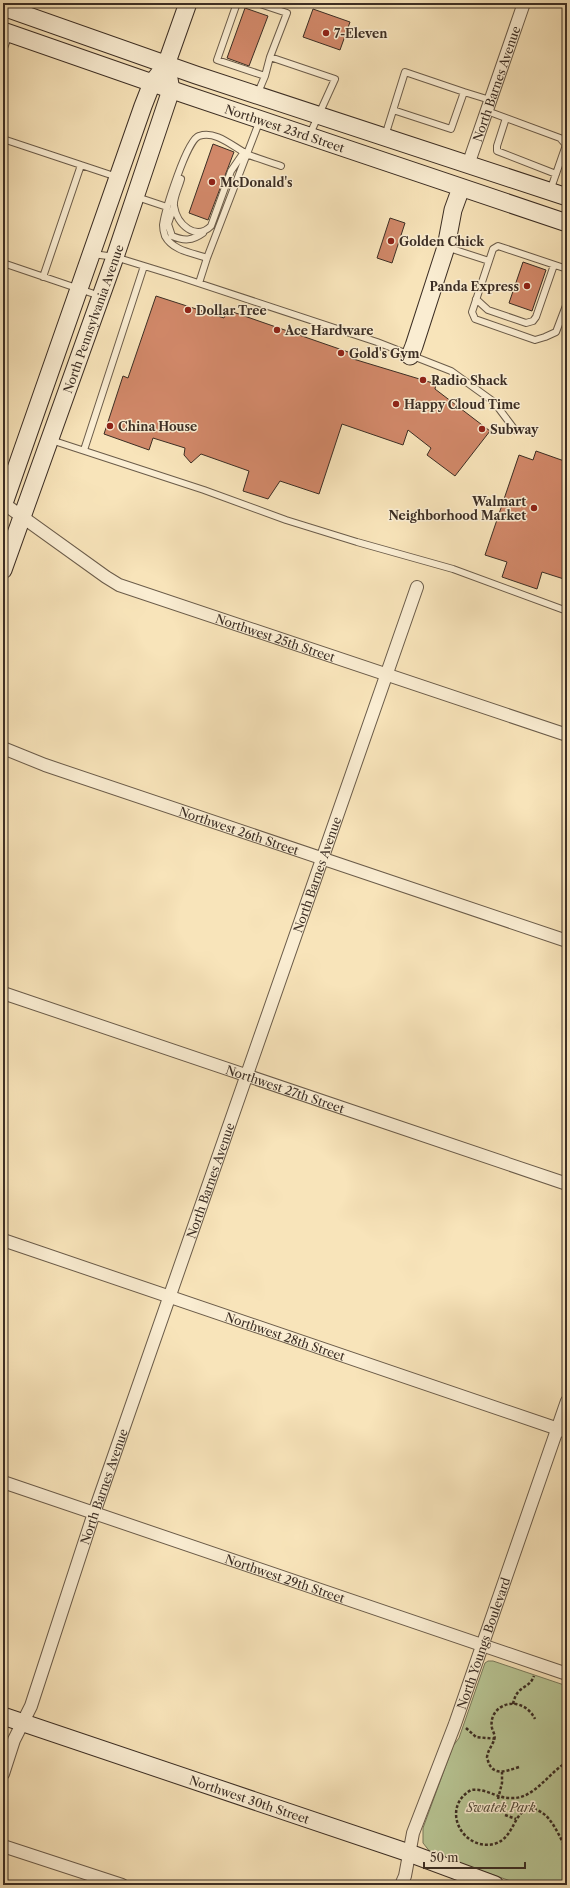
<svg xmlns="http://www.w3.org/2000/svg" width="570" height="1888" font-family="'Libre Caslon Text',serif">
<style>
.green{fill:#b8c594;stroke:#7a7a5c}
.building{fill:#d18869;stroke:#3c2e24}
.lines{fill:none;stroke-linecap:round;stroke-linejoin:round}
.lane-casing{stroke:#6b5c4a;stroke-width:8}
.street-casing{stroke:#6b5c4a;stroke-width:14}
.secondary-casing{stroke:#3c2e24;stroke-width:19}
.path{stroke:#3c2e24;stroke-width:2.5;stroke-dasharray:3 2;stroke-linecap:butt}
.lane{stroke:#faedd2;stroke-width:6}
.street{stroke:#faedd2;stroke-width:12}
.secondary{stroke:#faedd2;stroke-width:17}
.poi-dot{fill:#8f2418;stroke:#faedd2;stroke-width:1.5}
.labels{text-anchor:middle;dominant-baseline:central;stroke-width:3;stroke-linejoin:round;paint-order:stroke}
.poi-label{font-size:12px;font-weight:bold;fill:#3c2e24;stroke:#faedd2;text-anchor:start}
.street-label{font-size:12px;fill:#3c2e24;stroke:#faedd2}
.park-label{font-size:12px;font-style:italic;fill:#554c3a;stroke:#faedd2}
</style>
<rect width="100%" height="100%" fill="#f8e4ba"/>
<filter id="stains"><feTurbulence type="fractalNoise" baseFrequency=".005" numOctaves="4"/><feColorMatrix values="0 0 0 0 .2 0 0 0 0 .09 0 0 0 0 .02 0 0 0 .5 -.17"/></filter>
<radialGradient id="worn" r=".72"><stop offset=".6" stop-color="#630" stop-opacity="0"/><stop offset="1" stop-color="#630" stop-opacity=".3"/></radialGradient>
<!-- green -->
<path class="green" d="M 488,1661 L 493,1661 L 567,1686 L 567,1885 L 522,1885 L 431,1853 L 423,1843 L 423,1828 L 453,1746 L 459,1738 L 485,1663 Z"/>
<!-- building -->
<path class="building" d="M 245,8 L 268,16 L 249,66 L 227,58 Z
M 313,9 L 350,22 L 340,50 L 303,37 Z
M 213,144 L 234,152 L 208,220 L 189,213 Z
M 390,218 L 405,223 L 392,263 L 377,258 Z
M 523,262 L 546,270 L 532,311 L 509,303 Z
M 156,296 L 224,318 L 227,310 L 351,353 L 350,358 L 436,384 L 435,389 L 490,431 L 455,476 L 427,455 L 431,448 L 408,430 L 403,445 L 342,424 L 319,494 L 280,481 L 268,499 L 243,491 L 249,471 L 201,454 L 191,463 L 184,455 L 185,448 L 153,438 L 149,450 L 104,434 L 123,376 L 128,378 Z
M 536,451 L 567,462 L 567,580 L 542,572 L 537,589 L 502,577 L 507,562 L 485,555 L 519,455 L 533,460 Z"/>
<g class="lines">
<!-- lane casing -->
<g class="lane-casing">
<path id="lane" d="M 237,3 L 217,60 L 265,76 L 257,95
M 257,3 L 287,13 L 270,57 L 335,79 L 310,134
M 3,51 L 9,34
M 265,76 L 270,57
M 464,92 L 490,100
M 487,111 L 560,138 L 566,145 L 550,191
M 506,118 L 497,146 L 497,151 L 556,174
M 260,120 L 207,258 C 193,253 173,251 165,236 C 164,233 163,228 163,225 C 165,211 187,139 199,136 C 217,130 234,148 249,155 C 259,159 270,162 281,166
M 385,136 L 405,72 L 464,92 L 451,129 L 393,110
M 3,139 L 117,177
M 181,179 C 179,187 173,198 174,206 C 177,225 196,241 211,226 L 231,171 L 244,152
M 137,197 L 167,207
M 174,206 L 168,224 L 172,236 C 184,241 192,241 203,233
M 446,247 L 489,261 L 472,312 L 475,319 L 535,340 L 545,337 L 556,332 L 567,303
M 93,254 L 115,257 L 180,277 L 377,342 L 451,371 L 494,402 L 515,430
M 489,261 L 493,249 L 498,246 L 567,269
M 3,263 L 100,296
M 43,277 L 81,165
M 199,283 L 207,258
M 476,299 L 488,310 L 526,323 L 533,321 L 536,317 L 554,265
M 51,440 L 204,490 L 286,520 L 357,542 L 453,569 L 567,611
M 84,450 L 144,266"/>
</g>
<!-- street casing -->
<g class="street-casing">
<g id="street">
<path id="s1" d="M 468,165 L 524,3"/>
<path id="s2" d="M 3,503 L 106,577 L 119,585 L 567,735"/>
<path id="s3" d="M 3,748 L 45,765 L 567,941"/>
<path id="s4" d="M 3,993 L 567,1184"/>
<path id="s5" d="M 3,1240 L 567,1432"/>
<path id="s6" d="M 3,1482 L 567,1674"/>
<path id="s7" d="M 3,1774 L 14,1740 L 31,1706 L 94,1513 L 417,587"/>
<path d="M 3,1846 L 122,1885"/>
<path id="s8" d="M 401,1885 L 405,1876 L 413,1833 L 455,1724 L 567,1401"/>
</g>
</g>
<!-- secondary casing -->
<g class="secondary-casing">
<g id="secondary">
<path d="M 3,7 L 196,75 L 567,197"/>
<path id="s9" d="M 3,31 L 184,94 L 567,223"/>
<path d="M 410,356 L 414,346 L 446,247 L 453,210 L 461,188"/>
<path d="M 3,506 L 143,106 L 152,83 L 166,65 L 188,3"/>
<path id="s10" d="M 3,570 L 115,257 L 171,90 L 169,79"/>
<path id="s11" d="M 3,1716 L 409,1853 L 495,1885"/>
</g>
</g>
<!-- path -->
<path class="path" d="M 513,1704 C 517,1684 529,1690 534,1676
M 466,1728 L 476,1737 L 497,1739
M 567,1762 C 548,1773 534,1800 510,1798 C 496,1798 486,1788 471,1790 C 440,1808 462,1851 494,1844 C 516,1838 513,1808 532,1809 C 551,1811 558,1836 567,1849
M 519,1767 C 504,1772 491,1777 487,1757 C 488,1750 492,1746 494,1740 C 496,1736 493,1732 492,1728 C 489,1713 502,1702 516,1704 C 525,1706 531,1711 535,1719
M 498,1799 L 502,1783 L 502,1772
M 505,1815 L 516,1819"/>
<!-- lane -->
<use href="#lane" class="lane"/>
<!-- street -->
<use href="#street" class="street"/>
<!-- secondary -->
<use href="#secondary" class="secondary"/>
</g>
<!-- markers -->
<g class="poi-dot">
<circle cx="326" cy="33" r="4"/>
<circle cx="212" cy="182" r="4"/>
<circle cx="391" cy="241" r="4"/>
<circle cx="527" cy="286" r="4"/>
<circle cx="188" cy="310" r="4"/>
<circle cx="277" cy="330" r="4"/>
<circle cx="341" cy="353" r="4"/>
<circle cx="423" cy="380" r="4"/>
<circle cx="396" cy="404" r="4"/>
<circle cx="110" cy="426" r="4"/>
<circle cx="482" cy="429" r="4"/>
<circle cx="534" cy="508" r="4"/>
</g>
<g class="labels">
<!-- poi labels -->
<g class="poi-label">
<text x="334" y="33">7-Eleven</text>
<text x="220" y="182">McDonald's</text>
<text x="399" y="241">Golden Chick</text>
<text x="519" y="286" text-anchor="end">Panda Express</text>
<text x="196" y="310">Dollar Tree</text>
<text x="285" y="330">Ace Hardware</text>
<text x="349" y="353">Gold's Gym</text>
<text x="431" y="380">Radio Shack</text>
<text x="404" y="404">Happy Cloud Time</text>
<text x="118" y="426">China House</text>
<text x="490" y="429">Subway</text>
<text x="526" y="501" text-anchor="end">Walmart<tspan x="526" dy="14">Neighborhood Market</tspan></text>
</g>
<!-- street labels -->
<g class="street-label">
<text stroke="none"><textPath href="#s1" startOffset="86">North Barnes Avenue</textPath></text>
<text stroke="none"><textPath href="#s9" startOffset="298">Northwest 23rd Street</textPath></text>
<text stroke="none"><textPath href="#s10" startOffset="267">North Pennsylvania Avenue</textPath></text>
<text stroke="none"><textPath href="#s2" startOffset="307">Northwest 25th Street</textPath></text>
<text stroke="none"><textPath href="#s3" startOffset="250">Northwest 26th Street</textPath></text>
<text stroke="none"><textPath href="#s7" startOffset="953">North Barnes Avenue</textPath></text>
<text stroke="none"><textPath href="#s4" startOffset="298">Northwest 27th Street</textPath></text>
<text stroke="none"><textPath href="#s7" startOffset="629">North Barnes Avenue</textPath></text>
<text stroke="none"><textPath href="#s5" startOffset="298">Northwest 28th Street</textPath></text>
<text stroke="none"><textPath href="#s7" startOffset="305">North Barnes Avenue</textPath></text>
<text stroke="none"><textPath href="#s6" startOffset="298">Northwest 29th Street</textPath></text>
<text stroke="none"><textPath href="#s8" startOffset="256">North Youngs Boulevard</textPath></text>
<text stroke="none"><textPath href="#s11" startOffset="260">Northwest 30th Street</textPath></text>
</g>
<!-- park labels -->
<g class="park-label">
<text x="501" y="1807">Swatek Park</text>
</g>
</g>
<!-- margin -->
<rect width="570" height="1888" fill="none" stroke="#f8e4ba" stroke-width="16"/>
<rect x="4" y="4" width="562" height="1880" fill="none" stroke="#3c2e24" stroke-width="2"/>
<rect x="8" y="8" width="554" height="1872" fill="none" stroke="#3c2e24"/>
<!-- scale -->
<path d="M424 1862v6h101v-6" fill="none" stroke="#3c2e24" stroke-width="2"/>
<text x="430" y="1862" font-size="12" fill="#3c2e24" stroke="#faedd2" stroke-width="3" paint-order="stroke">50 m</text>
<rect width="100%" height="100%" filter="url(#stains)"/>
<rect width="100%" height="100%" fill="url(#worn)"/>
</svg>
